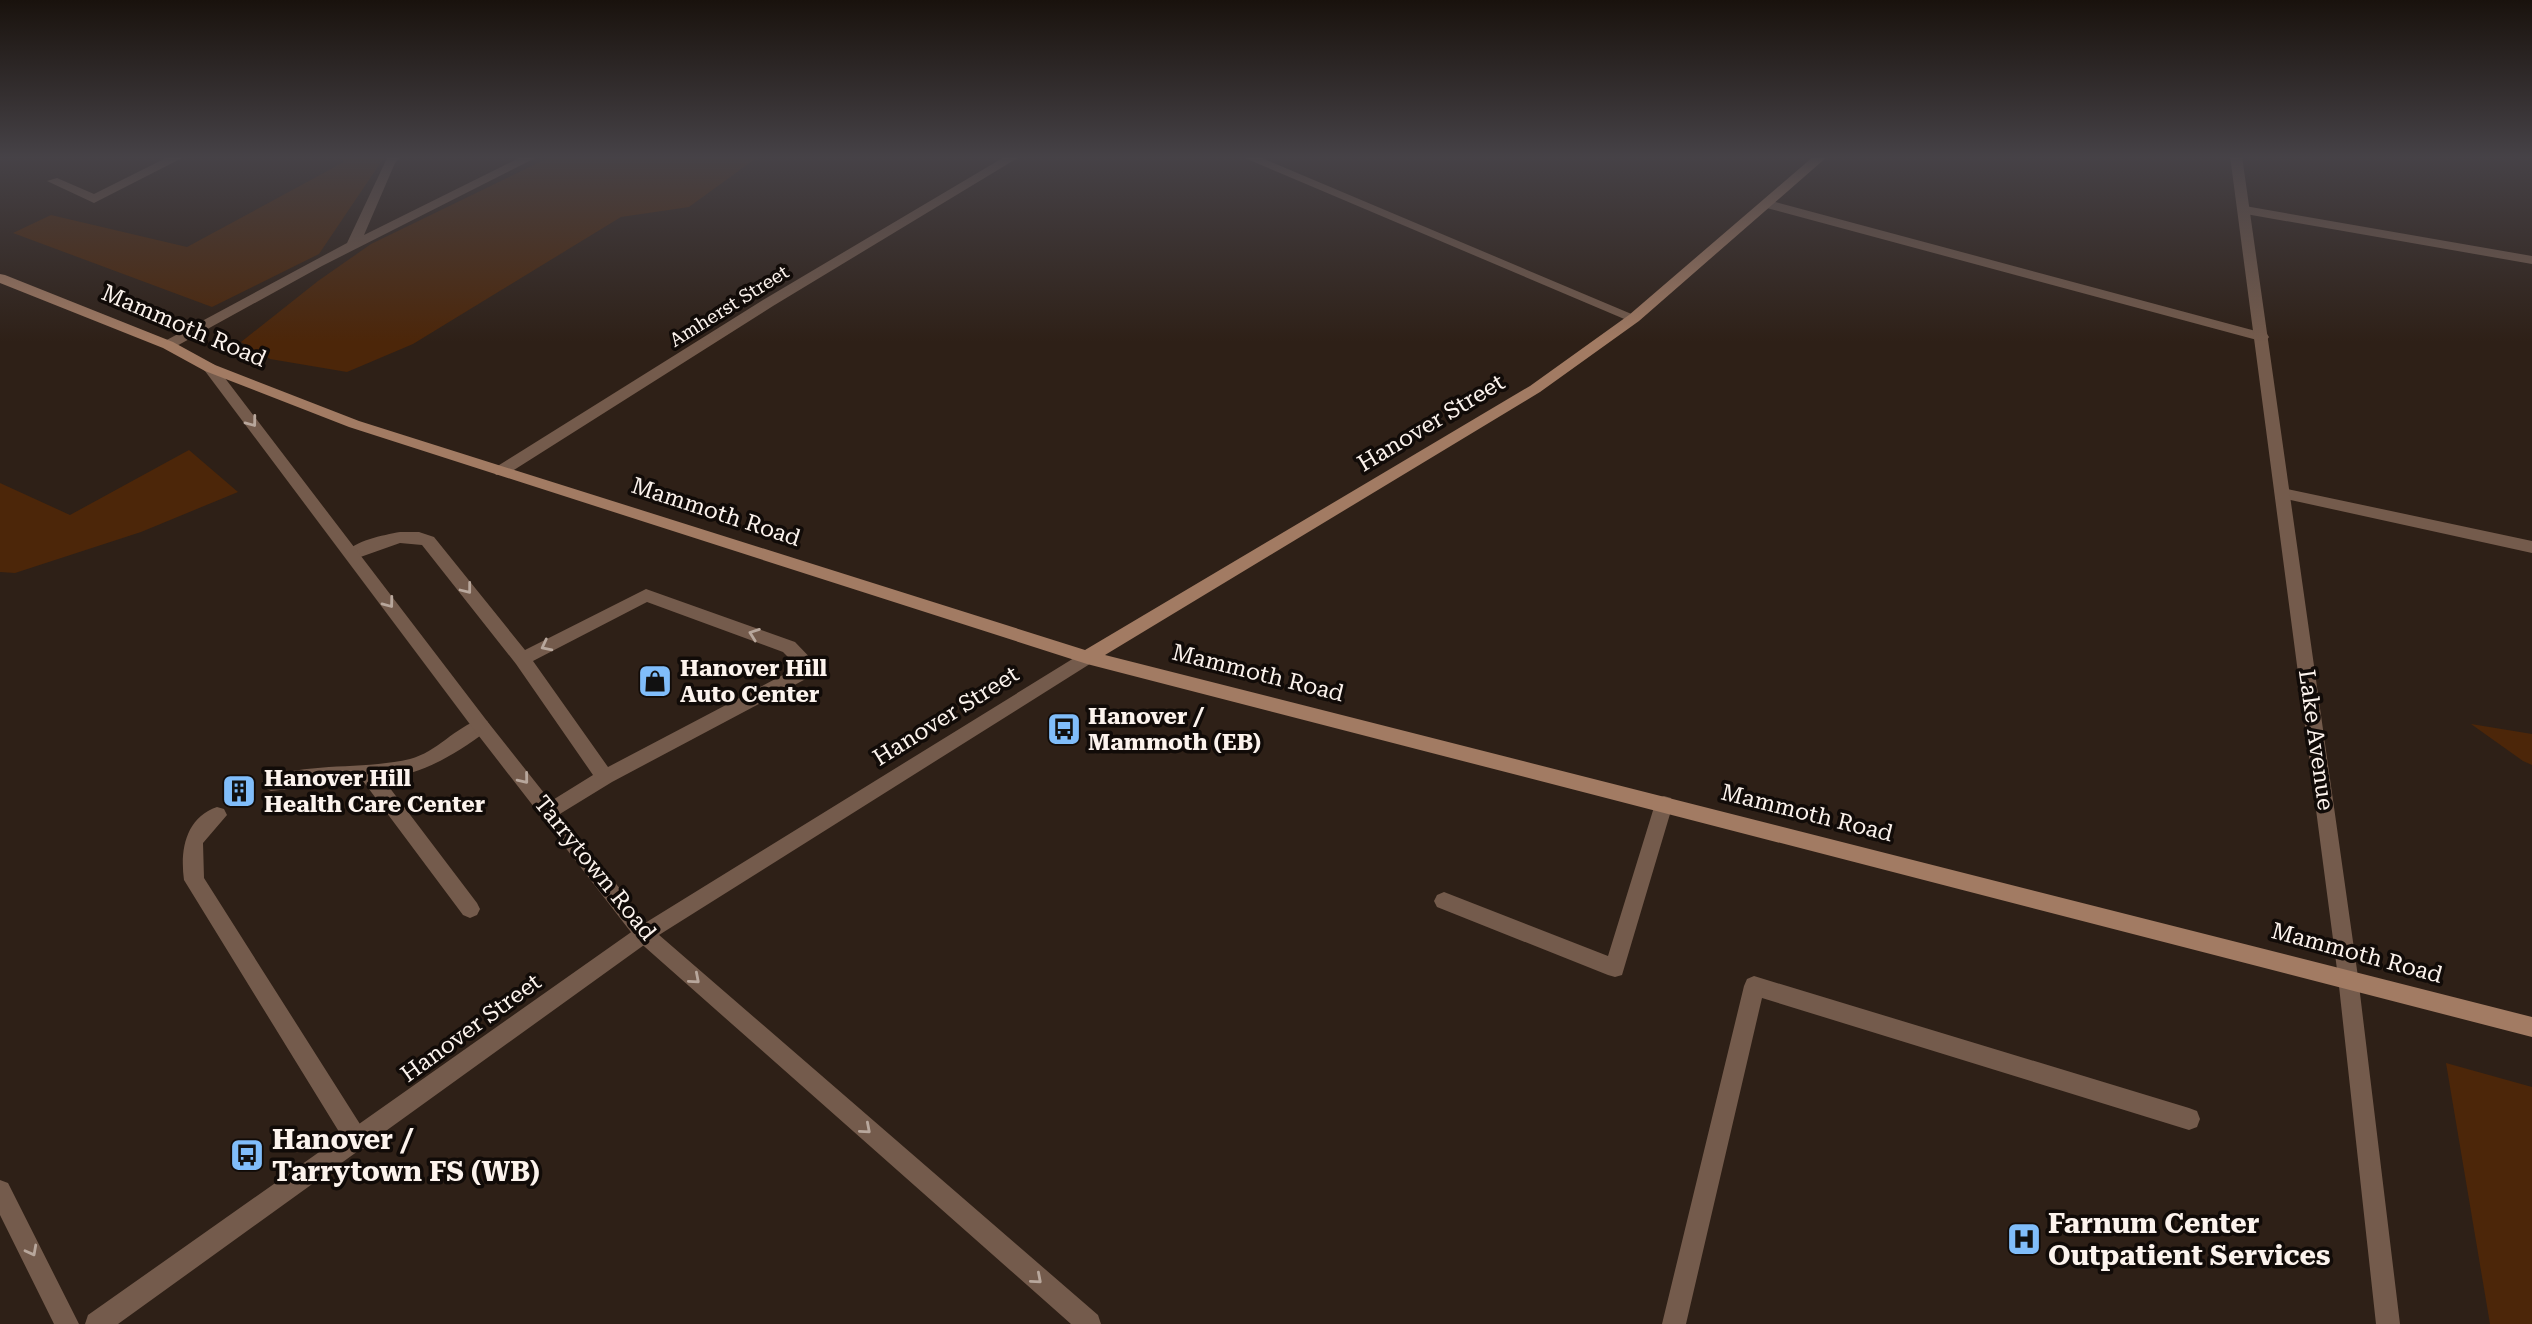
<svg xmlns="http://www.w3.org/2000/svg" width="2532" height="1324" font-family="'Roboto Serif',serif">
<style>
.green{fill:#4c2609}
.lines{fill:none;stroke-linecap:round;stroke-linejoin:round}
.service{fill:#745b4c;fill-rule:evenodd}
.minor{fill:#745b4c;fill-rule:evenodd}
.tertiary{fill:#745b4c;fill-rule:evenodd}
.secondary{fill:#a27b63;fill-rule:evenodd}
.oneway{stroke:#b8a79c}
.labels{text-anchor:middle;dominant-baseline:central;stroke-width:7;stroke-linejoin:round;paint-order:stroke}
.far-street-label{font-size:19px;fill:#fcf3ed;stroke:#110b08}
.street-label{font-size:23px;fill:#fcf3ed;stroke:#110b08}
.poi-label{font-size:23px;font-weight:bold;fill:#fcf3ed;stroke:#110b08;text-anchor:start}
.near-poi-label{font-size:28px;font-weight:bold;fill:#fcf3ed;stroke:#110b08;text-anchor:start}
</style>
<rect width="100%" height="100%" fill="#2e2017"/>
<!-- green -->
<path class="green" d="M 338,156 L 385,156 L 319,254 L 212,307 L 13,233 L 51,215 L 187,247 L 344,162 Z
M 552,156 L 759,156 L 689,207 L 621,217 L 413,344 L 347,372 L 270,359 L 241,342 L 318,281 L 371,244 Z
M 189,450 L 238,492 L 141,532 L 15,573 L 0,572 L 0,483 L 70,515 Z
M 2471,724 L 2532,734 L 2532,765 L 2523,761 Z
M 2446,1063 L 2532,1087 L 2532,1324 L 2490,1324 Z"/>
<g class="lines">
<!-- service -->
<path class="service" d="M 170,156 L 186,156 L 94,203 L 47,181 L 57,178 L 94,194 Z
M 388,156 L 401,156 L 395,163 L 364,235 L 523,156 L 539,156 L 322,266 L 173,348 L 163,348 L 163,342 L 347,243 Z
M 1768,200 L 2267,334 L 2269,337 L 2267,340 L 2257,340 L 1763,207 L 1762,204 Z
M 400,532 L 419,532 L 434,537 L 525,650 L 646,589 L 795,642 L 820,668 L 817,673 L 612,782 L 550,820 L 543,818 L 540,812 L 543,806 L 593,775 L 516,664 L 422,545 L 400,543 L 352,560 L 344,554 C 354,541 383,535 400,532 ZM 647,602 L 783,652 L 798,667 L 608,767 L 533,661 Z
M 481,719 L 487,721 L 490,726 L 487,731 C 454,755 425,773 383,779 L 477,903 L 480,909 L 477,915 L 470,918 L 463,915 L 363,781 L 271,791 L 264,788 L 262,783 L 264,778 C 311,762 363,770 410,759 C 437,752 455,727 481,719 Z
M 1664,796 L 1671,798 L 1673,804 L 1622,975 L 1615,977 L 1608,975 L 1437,907 L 1434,901 L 1437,895 L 1444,892 L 1608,956 L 1655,804 L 1657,798 Z
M 217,807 L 224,809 L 227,815 L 203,843 L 204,878 L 365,1132 L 368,1140 L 365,1148 L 357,1151 L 349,1148 L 184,880 C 180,851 185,818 217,807 Z
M 1754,976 L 2189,1108 L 2197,1111 L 2200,1119 L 2197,1127 L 2189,1130 L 1762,998 L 1686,1324 L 1662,1324 L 1744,986 L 1747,979 Z
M 0,1180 L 8,1183 L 79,1324 L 54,1324 L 0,1215 Z"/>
<!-- minor -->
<path class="minor" d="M 1006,156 L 1021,156 L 773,306 L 506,475 L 496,475 L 493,471 L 496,467 L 763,300 Z
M 1240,156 L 1257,156 L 1641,318 L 1634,322 L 1629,321 Z
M 2245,206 L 2532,256 L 2532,264 L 2240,213 L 2240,207 Z
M 210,363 L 215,365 L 487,721 L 651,928 L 1098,1315 L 1101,1324 L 1071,1324 L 637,940 L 475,731 L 205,371 L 203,368 Z
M 2283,488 L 2532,541 L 2532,553 L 2277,497 L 2275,493 L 2277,489 Z"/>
<!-- tertiary -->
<path class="tertiary" d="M 2230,156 L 2242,156 L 2358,977 L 2400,1324 L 2376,1324 L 2338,977 Z
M 1087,650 L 1093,652 L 1096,657 L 1093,662 L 651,940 L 118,1324 L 85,1324 L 88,1315 L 637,928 Z"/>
<!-- secondary -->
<path class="secondary" d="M 1814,156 L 1828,156 L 1639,321 L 1540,392 L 1105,655 L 2532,1017 L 2532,1037 L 1087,664 L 349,427 L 205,371 L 163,348 L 0,283 L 0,274 L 5,275 L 173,342 L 215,365 L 359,421 L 1085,650 L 1530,386 L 1629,315 Z"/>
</g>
<!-- one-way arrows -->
<defs><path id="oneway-chevron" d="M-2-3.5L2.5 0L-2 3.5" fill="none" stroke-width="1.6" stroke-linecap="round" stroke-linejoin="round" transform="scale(1.75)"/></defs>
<g class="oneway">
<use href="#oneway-chevron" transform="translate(252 422) rotate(53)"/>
<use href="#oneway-chevron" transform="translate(467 589) rotate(52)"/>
<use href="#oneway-chevron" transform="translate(389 603) rotate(53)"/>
<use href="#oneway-chevron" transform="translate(754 634) rotate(-160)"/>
<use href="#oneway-chevron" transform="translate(546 646) rotate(153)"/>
<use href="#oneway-chevron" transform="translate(524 779) rotate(51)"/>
<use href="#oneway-chevron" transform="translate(695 979) rotate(41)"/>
<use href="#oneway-chevron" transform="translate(866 1129) rotate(41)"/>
<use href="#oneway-chevron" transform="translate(32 1251) rotate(62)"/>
<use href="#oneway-chevron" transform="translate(1037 1279) rotate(41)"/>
</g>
<!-- sky -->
<linearGradient id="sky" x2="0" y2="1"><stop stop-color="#19120d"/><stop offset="0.46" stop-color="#464247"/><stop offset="1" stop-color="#464247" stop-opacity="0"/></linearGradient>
<rect width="2532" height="342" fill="url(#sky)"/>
<!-- icons -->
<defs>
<g id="shop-square" transform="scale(1.75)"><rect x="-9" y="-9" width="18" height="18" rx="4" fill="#80bdfa" stroke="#110b08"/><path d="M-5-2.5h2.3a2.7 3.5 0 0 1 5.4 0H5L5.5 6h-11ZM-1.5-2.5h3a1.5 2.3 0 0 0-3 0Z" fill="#111"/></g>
<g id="bus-square" transform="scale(1.75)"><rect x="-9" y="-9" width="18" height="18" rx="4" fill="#80bdfa" stroke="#110b08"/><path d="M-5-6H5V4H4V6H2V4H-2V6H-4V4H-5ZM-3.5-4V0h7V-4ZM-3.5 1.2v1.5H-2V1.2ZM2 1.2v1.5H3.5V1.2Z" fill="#111"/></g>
<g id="building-square" transform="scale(1.75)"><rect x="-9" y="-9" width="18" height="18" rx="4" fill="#80bdfa" stroke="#110b08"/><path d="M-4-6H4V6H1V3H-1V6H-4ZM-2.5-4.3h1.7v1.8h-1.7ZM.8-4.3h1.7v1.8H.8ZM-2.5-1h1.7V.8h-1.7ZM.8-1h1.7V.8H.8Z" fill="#111"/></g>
<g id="hospital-square" transform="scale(1.75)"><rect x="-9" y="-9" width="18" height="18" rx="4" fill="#80bdfa" stroke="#110b08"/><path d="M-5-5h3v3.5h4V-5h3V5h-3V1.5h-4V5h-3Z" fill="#111"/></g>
</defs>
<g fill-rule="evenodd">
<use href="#shop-square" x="655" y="681"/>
<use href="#bus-square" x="1064" y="729"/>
<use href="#building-square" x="239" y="791"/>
<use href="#bus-square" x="247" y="1155"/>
<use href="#hospital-square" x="2024" y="1239"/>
</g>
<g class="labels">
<!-- far-street labels -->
<g class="far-street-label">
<text transform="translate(729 306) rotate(-32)">Amherst Street</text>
</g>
<!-- street labels -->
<g class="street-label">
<text transform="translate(184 326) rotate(23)">Mammoth Road</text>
<text transform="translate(1431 423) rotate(-31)">Hanover Street</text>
<text transform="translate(716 512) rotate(18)">Mammoth Road</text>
<text transform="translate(1258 673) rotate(14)">Mammoth Road</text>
<text transform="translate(946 716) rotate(-32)">Hanover Street</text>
<text transform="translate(2316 740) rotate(82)">Lake Avenue</text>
<text transform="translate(1807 813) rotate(14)">Mammoth Road</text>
<text transform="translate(595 868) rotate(51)">Tarrytown Road</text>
<text transform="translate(2357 953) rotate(15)">Mammoth Road</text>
<text transform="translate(471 1028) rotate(-36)">Hanover Street</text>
</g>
<!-- poi labels -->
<g class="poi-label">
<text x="680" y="668">Hanover Hill<tspan x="680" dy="26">Auto Center</tspan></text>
<text x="1088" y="716">Hanover /<tspan x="1088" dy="26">Mammoth (EB)</tspan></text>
<text x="264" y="778">Hanover Hill<tspan x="264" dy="26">Health Care Center</tspan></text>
</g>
<!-- near-poi labels -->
<g class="near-poi-label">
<text x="272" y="1139">Hanover /<tspan x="272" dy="32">Tarrytown FS (WB)</tspan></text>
<text x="2048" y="1223">Farnum Center<tspan x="2048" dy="32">Outpatient Services</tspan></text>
</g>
</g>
</svg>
